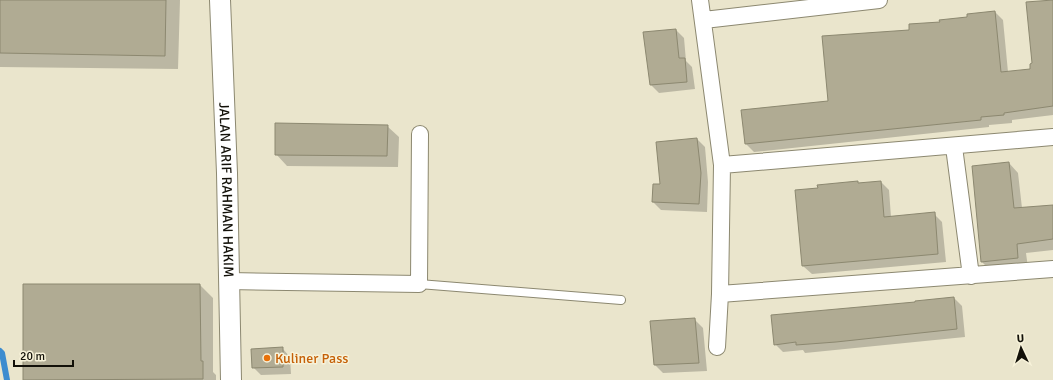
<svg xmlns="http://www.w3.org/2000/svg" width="1053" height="380" font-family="Signika,sans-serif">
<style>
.shadow{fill:#0003}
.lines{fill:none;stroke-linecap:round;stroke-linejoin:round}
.stream{stroke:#3d8ccf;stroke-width:6}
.building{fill:#b0ab93;stroke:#8c8870}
.service-casing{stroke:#8c8870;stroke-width:10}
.minor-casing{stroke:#8c8870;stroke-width:18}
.tertiary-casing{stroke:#8c8870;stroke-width:22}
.service{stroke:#fff;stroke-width:8}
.minor{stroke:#fff;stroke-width:16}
.tertiary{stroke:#fff;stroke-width:20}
.food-dot{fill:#e8710a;stroke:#f7f2d9;stroke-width:1.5}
.labels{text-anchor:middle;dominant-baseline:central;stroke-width:3;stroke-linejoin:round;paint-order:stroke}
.street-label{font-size:14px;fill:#121008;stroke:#f7f2d9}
.food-label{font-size:14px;fill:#c56008;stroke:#f7f2d9;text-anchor:start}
</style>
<rect width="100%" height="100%" fill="#eae5cc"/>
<!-- shadow -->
<path class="shadow" d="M 0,0 L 180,0 L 178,69 L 0,67 Z
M 1053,1 L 1053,115 L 1012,120 L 1012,123 L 989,125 L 989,127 L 754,152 L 746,144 L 829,101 L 910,31 L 941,23 L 995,12 L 1003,20 L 1008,72 L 1031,70 Z
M 676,30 L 684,38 L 686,61 L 692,67 L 695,89 L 659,93 L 651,85 Z
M 387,126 L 399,137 L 398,167 L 287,166 L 276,154 Z
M 697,139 L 705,147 L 708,182 L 707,212 L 661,210 L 653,202 Z
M 1009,163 L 1018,173 L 1022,208 L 1053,206 L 1053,250 L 1026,253 L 1028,268 L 991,271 L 982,262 Z
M 857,182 L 859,184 L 881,182 L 889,190 L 891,217 L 934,214 L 942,222 L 946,262 L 812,274 L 803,266 L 819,189 Z
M 24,285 L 200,285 L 213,298 L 213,372 L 216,375 L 216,380 L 24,380 Z
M 954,298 L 962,306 L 965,337 L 805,353 L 803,350 L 783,352 L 775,344 Z
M 695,320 L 703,328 L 707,371 L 663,373 L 655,365 Z
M 282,348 L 290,357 L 291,374 L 261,375 L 253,367 Z"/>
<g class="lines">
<!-- stream -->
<path class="stream" d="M 0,351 L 2,353 L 7,380"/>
</g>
<!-- building -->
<path class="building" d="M 0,0 L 166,0 L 165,56 L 0,53 Z
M 1053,0 L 1053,106 L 1004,113 L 1004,115 L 981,117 L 981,120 L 745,144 L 741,110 L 828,101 L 822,36 L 909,30 L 909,24 L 940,22 L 939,20 L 967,17 L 967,14 L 995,11 L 1001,72 L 1030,69 L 1030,64 L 1032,63 L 1026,2 Z
M 676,29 L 679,58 L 685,58 L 687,82 L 650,85 L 643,32 Z
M 275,123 L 388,125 L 387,156 L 275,155 Z
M 697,138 L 701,173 L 699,204 L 652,202 L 653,184 L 660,184 L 656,142 Z
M 1009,162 L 1014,208 L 1053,205 L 1053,239 L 1017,244 L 1018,258 L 981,262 L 972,166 Z
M 858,181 L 858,183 L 881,181 L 884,217 L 935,212 L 938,254 L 802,266 L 795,190 L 818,188 L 817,185 Z
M 23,284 L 200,284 L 201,361 L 203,361 L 203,379 L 23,380 Z
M 954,297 L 957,329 L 836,342 L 796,345 L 796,342 L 774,345 L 771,315 L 915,302 L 915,301 Z
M 695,318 L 699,363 L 654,365 L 650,321 Z
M 283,347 L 283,367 L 252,368 L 251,349 Z"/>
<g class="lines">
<!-- service casing -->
<g class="service-casing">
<path id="service" d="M 419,284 L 621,300"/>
</g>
<!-- minor casing -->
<g class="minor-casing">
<path id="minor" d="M 700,0 L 722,165 L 720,294 L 717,347
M 704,20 L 879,0
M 954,147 L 971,276
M 722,165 L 1053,137
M 228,281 L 419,284 L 420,134
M 720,294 L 1053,269"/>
</g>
<!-- tertiary casing -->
<g class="tertiary-casing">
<g id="tertiary">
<path id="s1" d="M 220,0 L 227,173 L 231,380"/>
</g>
</g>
<!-- service -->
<use href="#service" class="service"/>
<!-- minor -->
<use href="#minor" class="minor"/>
<!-- tertiary -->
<use href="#tertiary" class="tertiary"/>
</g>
<!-- markers -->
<circle class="food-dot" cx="267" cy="358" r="4"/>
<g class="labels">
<!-- street labels -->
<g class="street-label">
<text stroke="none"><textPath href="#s1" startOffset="190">JALAN ARIF RAHMAN HAKIM</textPath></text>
</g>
<!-- food labels -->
<g class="food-label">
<text x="275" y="358">Kuliner Pass</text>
</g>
</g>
<!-- north arrow -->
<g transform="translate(1021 348) rotate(356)" stroke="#f7f2d9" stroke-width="3" paint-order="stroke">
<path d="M0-3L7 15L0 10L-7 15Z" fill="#121008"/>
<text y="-6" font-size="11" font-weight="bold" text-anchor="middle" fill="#121008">U</text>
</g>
<!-- scale -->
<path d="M14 360v6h59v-6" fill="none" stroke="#121008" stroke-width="2"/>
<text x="20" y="360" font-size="12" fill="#121008" stroke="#f7f2d9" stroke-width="3" paint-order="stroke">20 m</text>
</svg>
